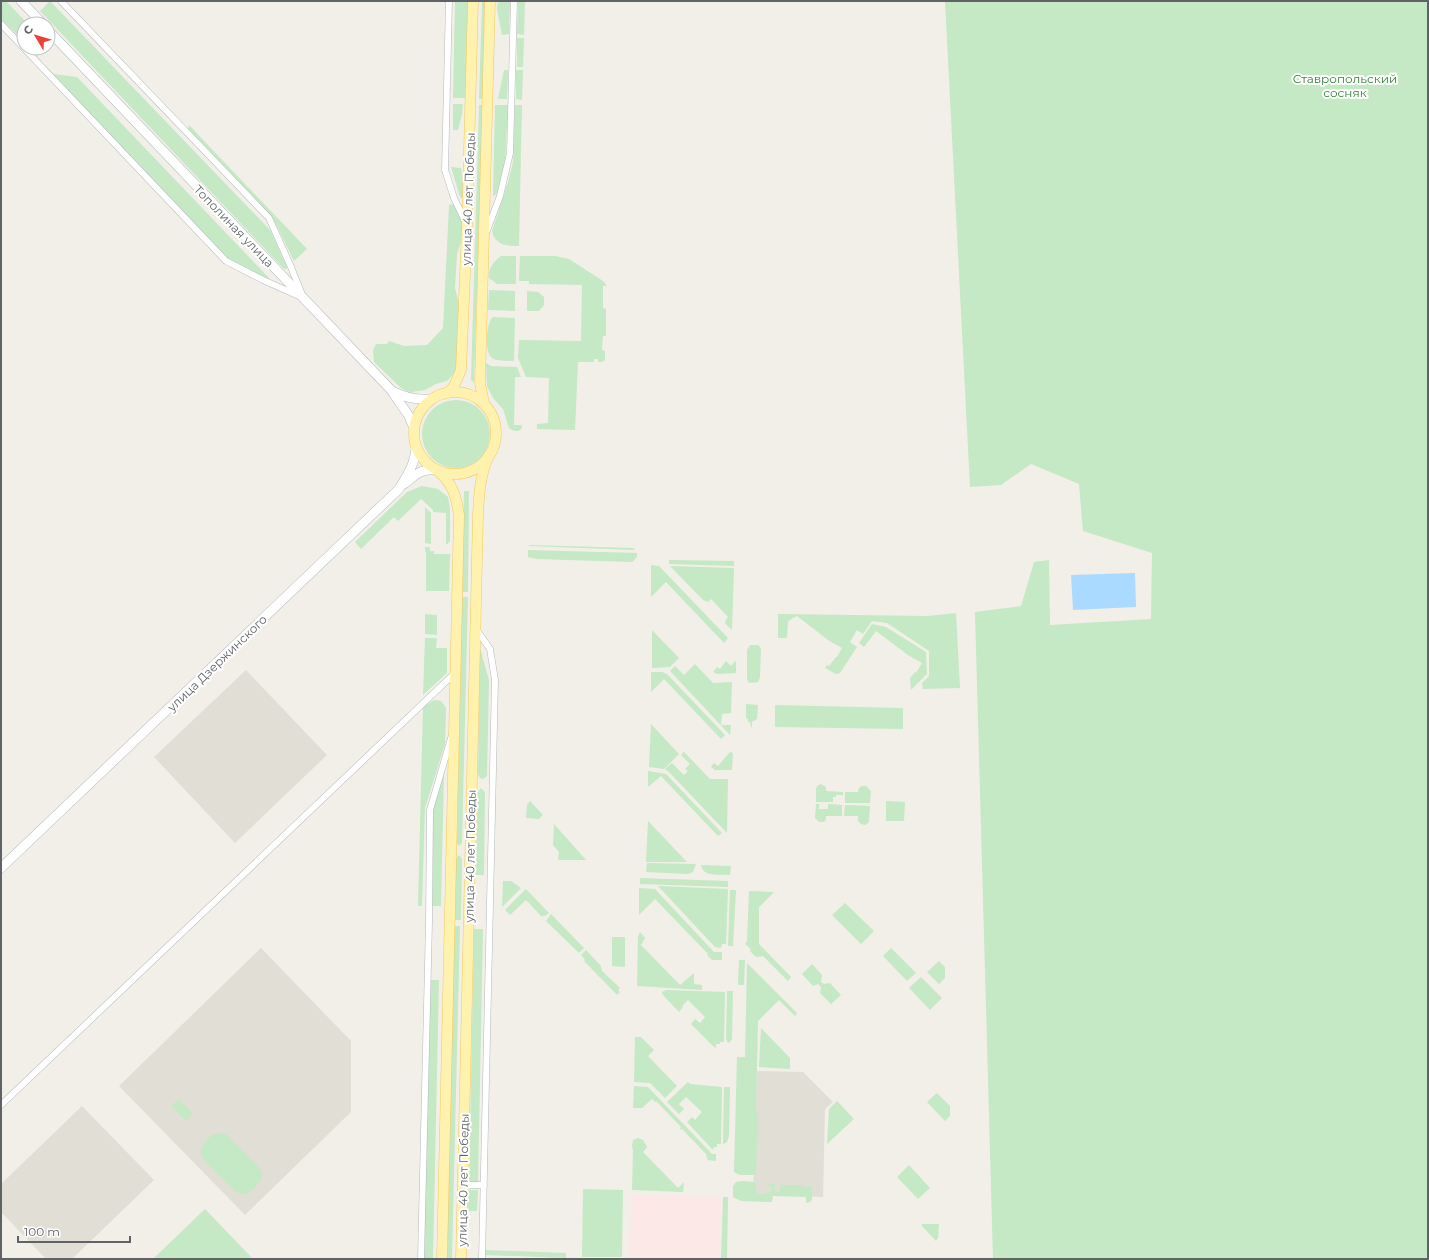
<svg xmlns="http://www.w3.org/2000/svg" width="1429" height="1260" font-family="Montserrat,sans-serif">
<style>
.education{fill:#e1ded6}
.medical{fill:#fce8e6}
.green{fill:#c5e8c5}
.water{fill:#aadaff}
.lines{fill:none;stroke-linecap:round;stroke-linejoin:round}
.minor-casing{stroke:#b5b8bc;stroke-width:7}
.secondary-casing{stroke:#b6babf;stroke-width:10}
.primary-casing{stroke:#f2c960;stroke-width:11}
.minor{stroke:#fff;stroke-width:6}
.secondary{stroke:#fff;stroke-width:9}
.primary{stroke:#fff2af;stroke-width:10}
.labels{text-anchor:middle;dominant-baseline:central;stroke-width:4;stroke-linejoin:round;paint-order:stroke}
.park-label{font-size:12px;fill:#348238;stroke:#fff}
.street-label{font-size:12px;fill:#5f6368;stroke:#fff}
</style>
<rect width="100%" height="100%" fill="#f1efe8"/>
<!-- education -->
<path class="education" d="M 246,670 L 327,755 L 235,843 L 154,757 Z
M 261,948 L 351,1041 L 351,1112 L 245,1215 L 119,1086 Z
M 757,1071 L 803,1072 L 833,1102 L 825,1109 L 823,1197 L 753,1194 Z
M 82,1106 L 154,1180 L 72,1259 L 46,1259 L 1,1212 L 1,1184 Z"/>
<!-- medical -->
<path class="medical" d="M 631,1195 L 721,1197 L 720,1259 L 630,1259 Z"/>
<!-- green -->
<path class="green" d="M 1,1 L 6,1 L 28,24 L 24,24 L 24,41 L 1,19 Z
M 50,1 L 270,230 L 287,267 L 286,269 L 284,269 L 40,11 Z
M 455,1 L 469,1 L 467,98 L 453,98 Z
M 482,1 L 485,1 L 483,99 L 479,99 Z
M 498,1 L 510,1 L 509,34 L 502,35 L 497,9 Z
M 518,1 L 525,1 L 524,35 L 517,34 Z
M 945,1 L 1428,1 L 1428,1259 L 993,1259 L 975,612 L 1021,606 L 1034,562 L 1049,560 L 1050,625 L 1151,619 L 1152,553 L 1083,531 L 1079,484 L 1031,464 L 1001,485 L 970,487 Z
M 517,38 L 524,38 L 523,67 L 517,67 Z
M 504,70 L 508,70 L 507,99 L 498,99 Z
M 516,70 L 523,70 L 522,100 L 516,99 Z
M 53,74 L 77,77 L 269,278 L 269,281 L 229,260 Z
M 453,104 L 463,104 L 462,114 L 458,130 L 453,130 Z
M 479,105 L 483,105 L 474,380 L 473,382 L 471,380 Z
M 495,105 L 508,105 L 505,163 L 497,193 L 493,197 Z
M 515,105 L 522,105 L 519,246 C 506,246 495,245 492,231 L 509,179 L 513,162 Z
M 189,125 L 307,249 L 294,261 L 276,224 L 187,131 Z
M 451,167 L 461,168 L 464,189 L 463,199 L 460,197 Z
M 450,204 L 454,205 L 463,221 L 462,238 L 457,254 L 455,288 L 460,308 L 458,363 L 455,372 L 447,381 L 436,384 L 425,390 L 411,392 L 406,391 L 401,388 L 374,362 L 373,350 L 376,344 L 387,344 L 389,341 L 404,346 L 427,345 L 443,328 L 449,206 Z
M 501,256 L 516,256 L 516,284 L 497,284 L 489,278 C 488,269 493,262 501,256 Z
M 520,256 L 555,256 L 569,259 L 603,281 L 607,286 L 603,286 L 603,308 L 606,309 L 606,336 L 603,336 L 602,350 L 605,351 L 605,360 L 602,362 L 598,362 L 598,359 L 594,359 L 594,362 L 578,362 L 575,430 L 537,429 L 537,424 L 548,423 L 549,378 L 526,377 L 518,358 L 519,340 L 581,341 L 582,285 L 529,284 L 529,281 L 519,281 Z
M 489,290 L 515,291 L 515,311 L 488,310 Z
M 527,291 L 538,292 L 544,297 L 544,305 L 539,311 L 527,311 Z
M 493,317 L 515,318 L 514,361 C 507,360 497,362 492,358 C 484,353 486,323 493,317 Z
M 486,363 L 491,366 L 517,367 L 521,377 L 515,377 L 514,425 L 522,425 L 522,428 C 518,433 513,431 509,428 L 503,409 L 493,398 L 487,386 Z
M422 434a34 34 0 1 1 68 0a34 34 0 1 1-68 0Z
M 422,486 L 438,489 L 448,497 L 450,509 L 450,541 L 446,545 L 446,513 L 433,512 L 433,510 L 421,499 L 398,521 L 394,517 L 361,549 L 355,542 L 407,492 Z
M 464,491 L 469,491 L 468,592 L 462,592 Z
M 425,507 L 431,513 L 431,544 L 425,543 Z
M 529,545 L 633,548 L 635,550 L 529,546 Z
M 425,547 L 430,547 L 430,551 L 434,551 L 434,554 L 450,554 L 449,591 L 426,591 L 426,552 L 425,552 Z
M 528,550 L 637,553 L 637,557 L 632,562 L 536,559 L 528,557 Z
M 669,560 L 734,561 L 734,566 L 669,564 Z
M 651,565 L 659,566 L 728,638 L 724,643 L 666,582 L 651,597 Z
M 670,566 L 734,568 L 732,630 L 725,623 L 726,620 L 728,617 L 711,599 L 708,602 L 703,600 Z
M 462,597 L 468,597 L 462,843 L 459,846 L 457,843 Z
M 956,613 L 960,688 L 923,689 L 922,683 L 929,676 L 929,651 L 887,623 L 872,621 L 863,634 L 857,630 L 850,642 L 857,647 L 840,673 L 836,674 L 825,668 L 827,665 L 829,666 L 836,657 L 837,657 L 842,648 L 828,640 L 797,616 L 788,621 L 787,638 L 778,638 L 778,614 L 927,616 Z
M 425,614 L 437,615 L 437,635 L 425,634 Z
M 872,624 L 886,627 L 926,652 L 927,674 L 911,690 L 910,678 L 915,672 L 916,673 L 922,663 L 908,655 L 876,631 L 864,647 L 859,643 Z
M 652,630 L 679,658 L 670,667 L 652,668 Z
M 425,638 L 437,638 L 436,648 L 447,648 L 447,673 L 423,695 Z
M 750,645 L 758,645 L 761,648 L 760,677 L 758,682 L 749,683 L 747,679 L 747,650 Z
M 480,648 L 489,680 L 487,776 L 483,779 L 480,778 L 478,774 Z
M 726,661 L 731,666 L 735,661 L 736,662 L 736,673 L 717,674 L 713,672 L 717,667 L 720,669 Z
M 695,664 L 713,683 L 732,682 L 731,713 L 722,714 L 721,725 L 731,725 L 730,735 L 670,671 L 675,666 L 684,675 Z
M 651,672 L 662,672 L 667,674 L 725,735 L 721,739 L 664,679 L 651,692 Z
M 434,700 L 441,701 L 446,708 L 445,744 L 425,808 L 422,906 L 418,906 L 423,707 Z
M 746,704 L 758,705 L 757,719 L 752,722 L 752,727 L 751,727 L 750,722 L 748,722 L 748,719 L 746,718 Z
M 775,705 L 903,708 L 903,729 L 775,727 Z
M 651,724 L 679,754 L 664,769 L 649,767 Z
M 684,752 L 710,779 L 728,779 L 727,833 L 669,772 L 665,769 L 672,763 L 684,775 L 688,771 L 685,769 L 690,764 L 681,755 Z
M 730,752 L 733,753 L 732,770 L 715,770 L 711,767 L 714,763 L 718,766 Z
M 648,771 L 666,774 L 722,833 L 718,836 L 661,776 L 648,787 Z
M 444,773 L 441,906 L 431,906 L 433,810 Z
M 821,784 L 826,787 L 826,791 L 843,792 L 843,795 L 836,795 L 836,797 L 833,797 L 833,802 L 816,802 L 816,789 L 817,786 Z
M 862,786 L 866,786 L 871,791 L 870,803 L 845,803 L 845,792 L 858,792 L 859,788 Z
M 481,788 L 485,792 L 484,875 L 476,875 L 477,793 Z
M 530,801 L 543,815 L 539,819 L 526,818 L 527,805 Z
M 886,801 L 905,802 L 904,821 L 886,821 Z
M 816,804 L 819,804 L 819,809 L 828,809 L 828,804 L 842,805 L 842,816 L 826,816 L 826,819 L 824,822 L 819,822 L 815,818 Z
M 845,805 L 870,806 L 869,822 L 865,825 L 861,824 L 858,821 L 858,816 L 844,816 Z
M 648,821 L 687,862 L 646,862 Z
M 554,824 L 586,860 L 558,860 L 559,852 L 553,845 Z
M 459,855 L 462,859 L 461,920 L 455,920 L 456,859 Z
M 647,863 L 696,864 L 693,872 L 688,874 L 646,872 Z
M 701,865 L 731,866 L 730,875 C 720,874 703,878 701,865 Z
M 640,878 L 728,881 L 728,887 L 640,884 Z
M 503,881 L 511,881 L 521,888 L 502,907 Z
M 658,886 L 728,889 L 726,944 L 722,944 L 721,948 L 715,947 Z
M 639,888 L 655,889 L 714,952 L 722,952 L 722,960 L 712,960 L 707,955 L 708,954 L 655,899 L 639,915 Z
M 526,889 L 549,913 L 545,916 L 544,915 L 542,917 L 526,900 L 510,915 L 505,910 Z
M 730,890 L 736,890 L 733,946 L 728,946 Z
M 749,891 L 774,892 L 759,907 L 759,944 L 791,977 L 788,981 L 763,956 L 756,957 L 750,951 L 751,949 L 745,944 L 747,941 Z
M 845,903 L 874,931 L 861,944 L 832,915 Z
M 551,914 L 584,948 L 579,953 L 546,921 Z
M 454,926 L 460,926 L 452,1259 L 447,1259 Z
M 474,929 L 483,929 L 478,1183 L 469,1182 Z
M 640,932 L 645,938 L 641,945 L 680,985 L 694,973 L 694,984 L 702,985 L 702,990 L 637,986 L 638,937 Z
M 612,937 L 625,937 L 625,967 L 612,966 Z
M 891,948 L 916,973 L 907,981 L 883,956 Z
M 586,950 L 601,966 L 602,971 L 620,988 L 618,990 L 620,992 L 617,995 L 584,961 L 585,960 L 581,955 Z
M 739,960 L 745,960 L 744,985 L 738,985 Z
M 939,961 L 945,967 L 945,978 L 939,984 L 927,972 Z
M 747,963 L 797,1013 L 795,1016 L 779,1000 L 758,1021 L 756,1113 L 758,1113 L 756,1175 L 740,1175 L 734,1172 L 737,1057 L 745,1057 Z
M 812,964 L 822,975 L 821,982 L 824,984 L 830,983 L 841,995 L 831,1004 L 820,993 L 821,987 L 818,984 L 813,986 L 802,974 Z
M 921,977 L 942,998 L 930,1010 L 909,988 Z
M 430,980 L 439,980 L 433,1259 L 424,1259 Z
M 666,990 L 725,992 L 724,1042 L 720,1042 L 720,1044 L 716,1044 L 716,1048 L 714,1047 L 691,1024 L 695,1019 L 700,1023 L 705,1017 L 688,1000 L 682,1006 L 683,1007 L 679,1012 L 662,994 L 662,992 Z
M 727,991 L 733,991 L 732,1039 L 730,1042 L 728,1043 L 726,1039 Z
M 761,1028 L 790,1058 L 790,1069 L 759,1067 Z
M 635,1037 L 641,1037 L 654,1050 L 648,1056 L 677,1086 L 665,1098 L 650,1083 L 634,1082 Z
M 688,1082 L 690,1084 L 722,1087 L 721,1144 L 717,1144 L 717,1147 L 714,1147 L 713,1150 L 687,1122 L 692,1117 L 695,1120 L 702,1112 L 686,1097 L 679,1104 L 684,1109 L 679,1114 L 667,1102 Z
M 634,1086 L 648,1087 L 712,1154 L 716,1154 L 716,1161 L 707,1160 L 708,1159 L 706,1156 L 707,1155 L 682,1129 L 681,1130 L 680,1129 L 681,1127 L 656,1101 L 655,1102 L 652,1099 L 642,1108 L 633,1108 Z
M 724,1087 L 730,1087 L 729,1136 L 727,1142 L 723,1144 Z
M 937,1093 L 950,1106 L 950,1116 L 945,1121 L 927,1102 Z
M 179,1099 L 193,1113 L 186,1121 L 171,1106 Z
M 837,1101 L 854,1119 L 827,1144 L 829,1109 Z
M 216,1133 L 222,1133 L 226,1134 L 259,1167 C 260,1170 262,1172 262,1176 C 262,1182 250,1193 244,1194 C 240,1194 238,1193 235,1191 L 202,1158 C 198,1146 206,1139 216,1133 Z
M 638,1138 L 643,1140 L 647,1147 L 643,1152 L 678,1188 L 684,1182 L 683,1192 L 632,1190 L 633,1151 L 632,1146 L 633,1140 Z
M 909,1165 L 930,1188 L 918,1199 L 897,1177 Z
M 742,1181 L 755,1182 L 756,1191 L 757,1192 L 757,1194 L 766,1194 L 767,1192 L 771,1192 L 771,1187 L 767,1184 L 776,1184 L 775,1186 L 775,1192 L 780,1192 L 780,1185 L 804,1185 L 804,1187 L 808,1187 L 808,1185 L 811,1186 L 812,1188 L 812,1200 L 810,1202 L 806,1203 L 806,1197 L 773,1196 L 772,1202 L 741,1201 L 733,1197 L 733,1186 L 736,1182 Z
M 583,1189 L 623,1190 L 622,1257 L 582,1257 Z
M 468,1190 L 478,1190 L 477,1211 L 468,1211 Z
M 723,1197 L 728,1197 L 727,1259 L 721,1259 Z
M 205,1209 L 253,1259 L 153,1259 Z
M 922,1224 L 939,1224 L 938,1238 L 936,1241 L 922,1226 Z
M 485,1250 L 566,1253 L 566,1258 L 485,1255 Z"/>
<!-- water -->
<path class="water" d="M 1135,573 L 1136,607 L 1073,610 L 1071,575 Z"/>
<g class="lines">
<!-- minor casing -->
<g class="minor-casing">
<path id="minor" d="M 61,1 L 269,218 L 291,267 L 301,292
M 449,1 L 445,170 L 454,198 L 466,223
M 1,24 L 226,261 L 263,280 L 299,296
M 486,233 L 500,196 L 510,153 L 514,1
M 476,629 L 490,649 L 495,680 L 482,1259
M 1,1105 L 456,672
M 463,1185 L 484,1185
M 421,1259 L 429,922 L 430,810 L 451,738"/>
</g>
<!-- secondary casing -->
<g class="secondary-casing">
<path id="secondary" d="M 21,1 L 43,24
M 48,30 L 392,391 C 405,398 418,400 432,399
M 393,393 L 409,416 L 414,428
M 404,484 C 416,475 421,468 437,470
M 1,868 L 399,489 C 407,476 415,464 416,448"/>
</g>
<!-- primary casing -->
<g class="primary-casing">
<path id="primary" d="M414 433a41 41 0 1 1 82 0a41 41 0 1 1-82 0Z
M 448,393 L 454,386 L 461,370 L 467,226 L 473,1
M 484,403 L 480,383 L 490,1
M 437,470 C 453,484 456,495 459,515 L 442,1259
M 461,1259 L 478,515 C 479,494 480,475 489,455"/>
</g>
<!-- minor -->
<use href="#minor" class="minor"/>
<!-- secondary -->
<use href="#secondary" class="secondary"/>
<!-- primary -->
<use href="#primary" class="primary"/>
</g>
<g class="labels">
<!-- park labels -->
<g class="park-label">
<text x="1345" y="78">Ставропольский<tspan x="1345" dy="14">сосняк</tspan></text>
</g>
<!-- street labels -->
<g class="street-label">
<text transform="translate(468 199) rotate(-88)">улица 40 лет Победы</text>
<text transform="translate(234 226) rotate(46)">Тополиная улица</text>
<text transform="translate(217 663) rotate(-44)">улица Дзержинского</text>
<text transform="translate(470 856) rotate(-89)">улица 40 лет Победы</text>
<text transform="translate(463 1180) rotate(-89)">улица 40 лет Победы</text>
</g>
</g>
<!-- border -->
<rect width="1429" height="1260" fill="none" stroke="#5f6368" stroke-width="4"/>
<!-- north arrow -->
<g transform="translate(36 36) rotate(308)"><circle r="19" fill="#ffffff" stroke="#bfc1c3"/>
<path d="M0-3L7 15L0 10L-7 15Z" fill="#ea4335"/>
<text y="-6" font-size="11" font-weight="bold" text-anchor="middle" fill="#5f6368">С</text>
</g>
<!-- scale -->
<path d="M18 1236v6h112v-6" fill="none" stroke="#5f6368" stroke-width="2"/>
<text x="24" y="1236" font-size="12" fill="#5f6368" stroke="#ffffff" stroke-width="3" paint-order="stroke">100 m</text>
</svg>
